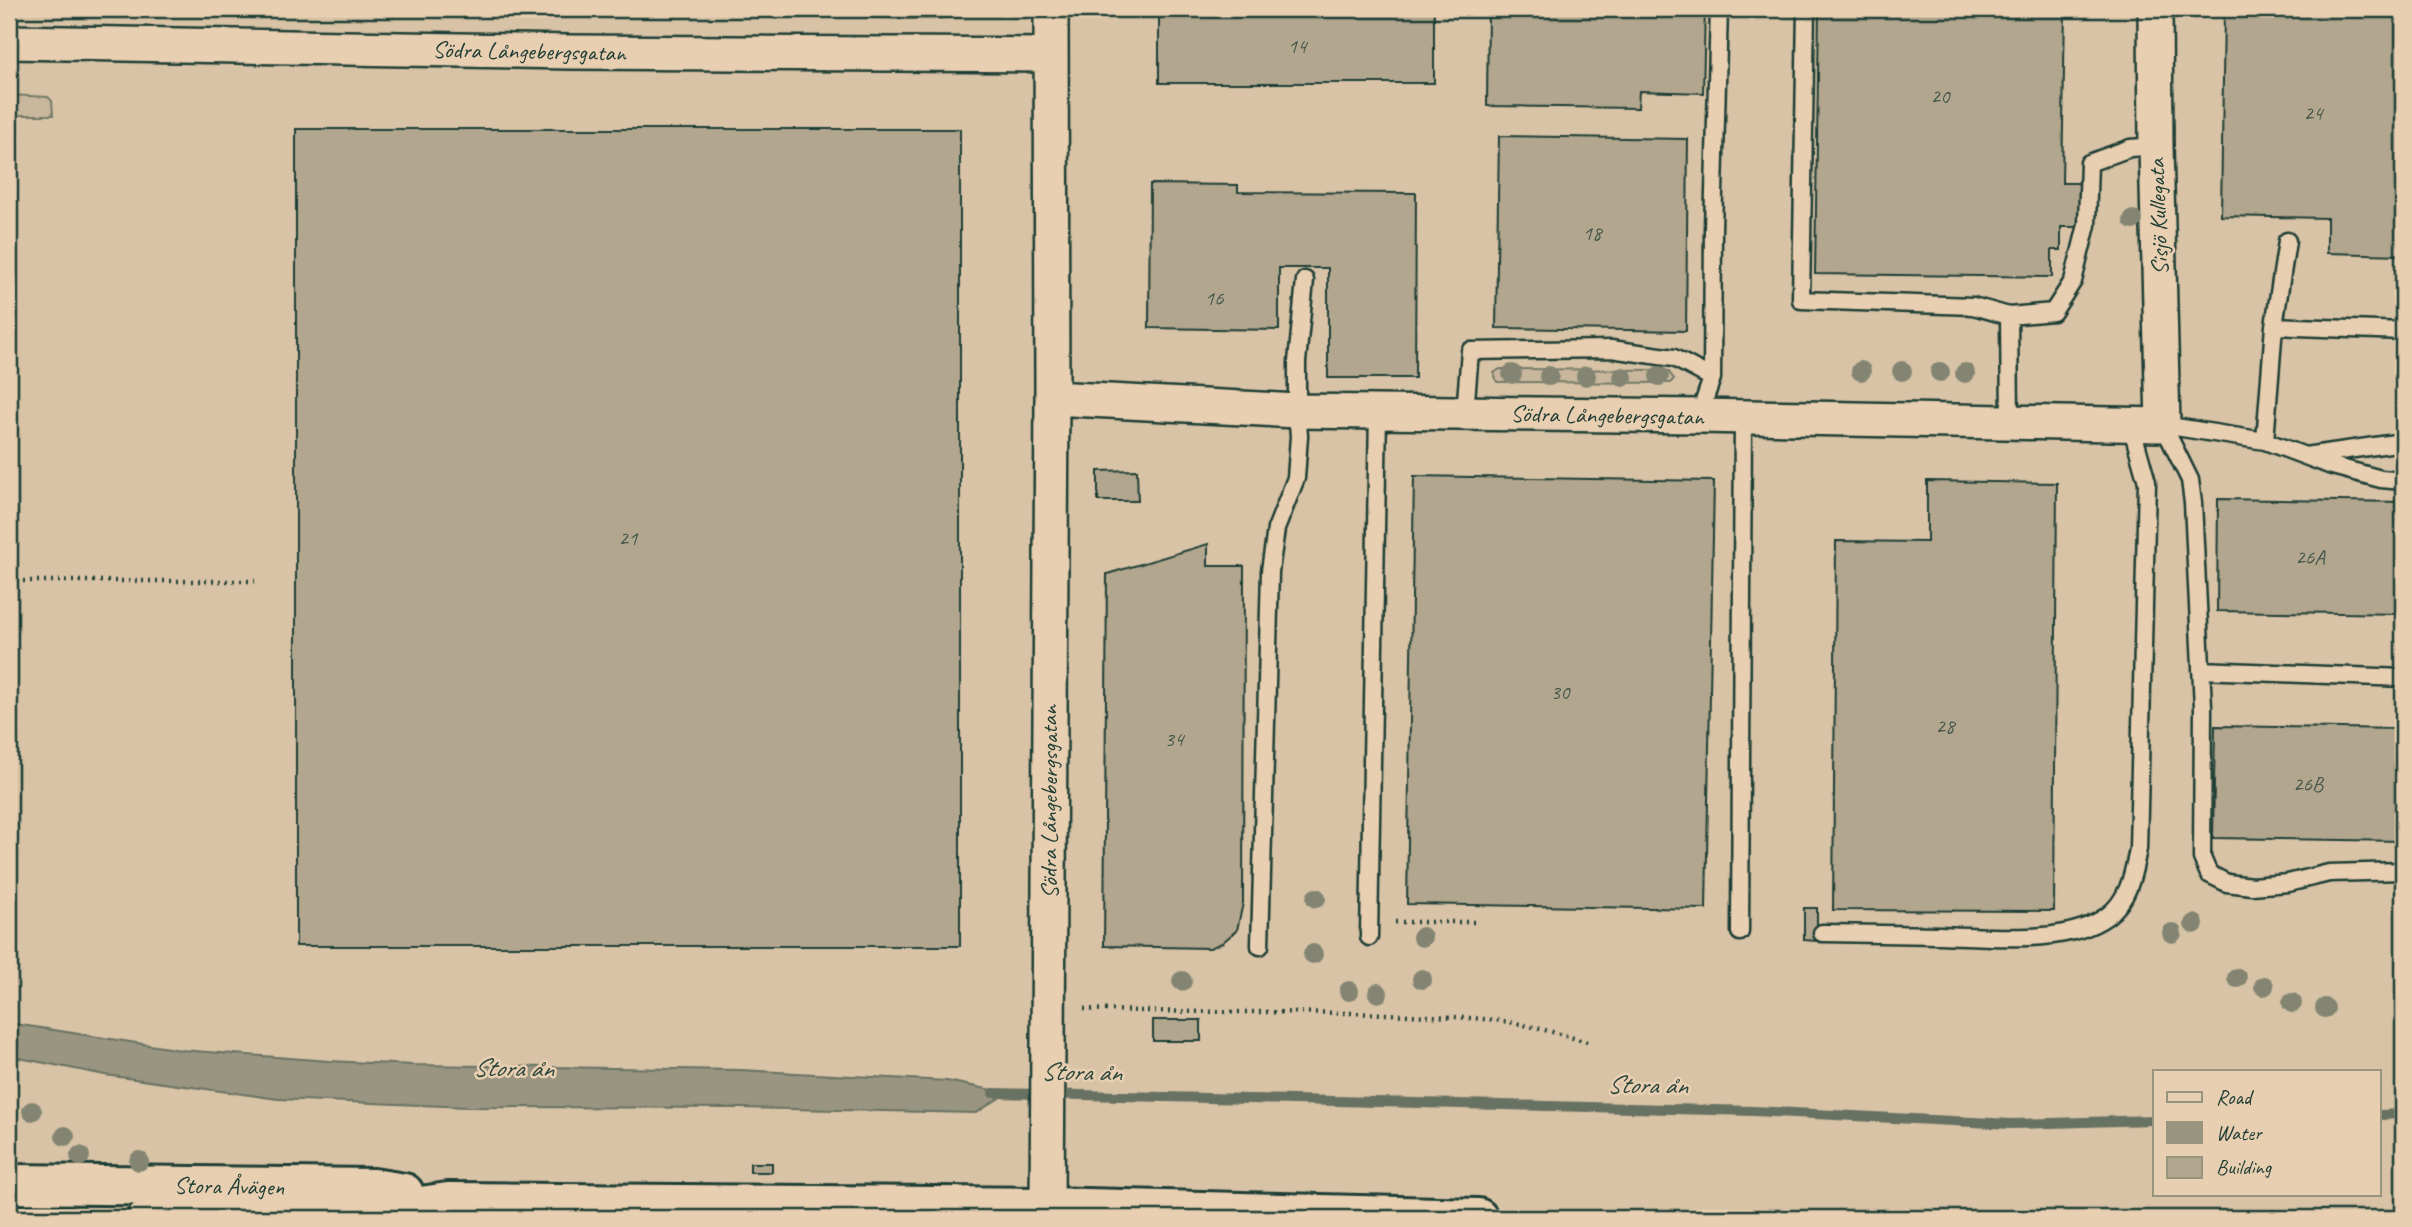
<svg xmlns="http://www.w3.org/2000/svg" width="2412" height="1227" font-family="Caveat,sans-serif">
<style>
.built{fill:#d8c3a6;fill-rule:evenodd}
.green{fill:#c8b79c;stroke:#747a68;stroke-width:2}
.water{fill:#999580;stroke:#687262;stroke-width:2}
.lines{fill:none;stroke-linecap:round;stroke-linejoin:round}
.stream{stroke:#687262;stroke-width:10}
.building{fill:#b2a68e;stroke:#1f3d34;stroke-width:2}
.lane-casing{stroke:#1f3d34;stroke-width:21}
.street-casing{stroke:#1f3d34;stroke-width:38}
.secondary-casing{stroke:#1f3d34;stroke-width:44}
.path{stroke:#1f3d34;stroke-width:4.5;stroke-dasharray:2 5;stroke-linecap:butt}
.lane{stroke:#e9cfb1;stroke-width:16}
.street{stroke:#e9cfb1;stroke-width:33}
.secondary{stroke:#e9cfb1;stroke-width:38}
.tree{fill:#838572}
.labels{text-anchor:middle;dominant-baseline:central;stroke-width:5;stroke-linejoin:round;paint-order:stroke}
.number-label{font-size:21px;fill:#44574a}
.street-label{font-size:24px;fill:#1f3d34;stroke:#e9cfb1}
.water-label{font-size:26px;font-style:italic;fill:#2b463c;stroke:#e9cfb1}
</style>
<rect width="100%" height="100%" fill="#e9cfb1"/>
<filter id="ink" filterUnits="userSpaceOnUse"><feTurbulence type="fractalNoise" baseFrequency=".0143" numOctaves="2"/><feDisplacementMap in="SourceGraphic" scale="14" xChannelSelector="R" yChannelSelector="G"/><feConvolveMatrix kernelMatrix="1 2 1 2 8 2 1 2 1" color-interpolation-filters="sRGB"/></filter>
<g filter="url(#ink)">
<!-- built -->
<path class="built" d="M 9,9 L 2403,9 L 2403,1218 L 9,1218 ZM 2155,1071 L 2379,1071 L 2379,1194 L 2155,1194 Z"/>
<!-- green -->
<path class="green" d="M 667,9 L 815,9 L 815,17 Z
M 865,9 L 987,9 C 948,23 907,19 866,17 Z
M 9,95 L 48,97 L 52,101 L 53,115 L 9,115 Z
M 1500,369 L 1662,370 L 1668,371 L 1674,379 L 1670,383 L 1502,382 L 1497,382 L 1494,373 Z"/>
<!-- water -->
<path class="water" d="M 9,1023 L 181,1050 L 329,1061 L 414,1065 L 741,1070 L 947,1081 L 1007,1093 L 976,1113 L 741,1108 L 467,1107 L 278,1099 L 105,1075 L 9,1056 Z"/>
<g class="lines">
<!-- stream -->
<path class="stream" d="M 993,1093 L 1754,1111 L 2012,1124 L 2155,1120
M 2379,1115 L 2403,1114"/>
</g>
<!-- building -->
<path class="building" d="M 817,9 L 837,9 L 837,16 L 817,16 Z
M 1159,9 L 1434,9 L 1434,83 L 1159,83 Z
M 1488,9 L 1705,9 L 1703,93 L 1639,91 L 1638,108 L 1487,106 Z
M 1819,9 L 2065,9 L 2062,183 L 2080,183 L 2079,227 L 2061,227 L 2061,250 L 2052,250 L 2052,277 L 1815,274 Z
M 2224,9 L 2403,9 L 2403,255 L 2327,253 L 2327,218 L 2221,216 Z
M 296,129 L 960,129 L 960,946 L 296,946 Z
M 1499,136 L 1688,139 L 1686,331 L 1496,328 Z
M 1150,184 L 1238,185 L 1238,192 L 1416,193 L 1415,378 L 1328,378 L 1328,268 L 1279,268 L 1279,330 L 1149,328 Z
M 1137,470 L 1138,501 L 1098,501 L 1098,471 Z
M 1414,476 L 1714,481 L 1706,909 L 1407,904 Z
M 1927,481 L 2057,483 L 2054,911 L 1833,910 L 1836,541 L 1927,542 Z
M 2218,499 L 2403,502 L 2403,614 L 2217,611 Z
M 1208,544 L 1208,566 L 1244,566 L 1243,903 L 1237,930 L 1222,943 L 1210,948 L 1104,946 L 1107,574 Z
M 2215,726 L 2403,729 L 2403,841 L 2213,838 Z
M 1804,908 L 1817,908 L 1817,941 L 1804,940 Z
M 1153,1020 L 1201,1020 L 1201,1041 L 1153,1041 Z
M 750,1163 L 772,1163 L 772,1172 L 750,1172 Z"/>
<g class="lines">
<!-- lane casing -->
<g class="lane-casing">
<path id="lane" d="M 1806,9 L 1801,300 L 1973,306 L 2009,316 L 2010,422
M 2009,316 L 2053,312 L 2073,281 L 2087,225 L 2089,163 L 2130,148 L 2156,146
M 2274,326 L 2403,331
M 1465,413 L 1470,351 L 1611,349 L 1674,358 L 1712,378
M 1699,416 L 1712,378 L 1713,229 L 1719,9
M 2163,425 L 2190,480 L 2193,503 L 2203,707 L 2202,858 L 2209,874 L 2227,883 L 2252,886 L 2288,883 L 2329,873 L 2403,871
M 2163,425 L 2265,441 L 2329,465 L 2381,479 L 2403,481
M 2265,441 L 2274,326 L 2287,241
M 2305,456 L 2403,442
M 2201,670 L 2403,678
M 1740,932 L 1743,418
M 1822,933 C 1861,934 1900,934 1940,935 C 1989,936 2066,946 2107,916 C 2129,900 2133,874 2138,849 L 2147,482 L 2131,425
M 1369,937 L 1378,412
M 1260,946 L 1270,571 L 1276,529 L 1296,478 L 1299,436 L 1297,411 L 1297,362 L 1305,280"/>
</g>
<!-- street casing -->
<g class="street-casing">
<path id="street" d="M 9,42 L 570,52 L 1050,55
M 1052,398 L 1297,411 L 1699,416 L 2163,425 L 2156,146 L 2155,9
M 1047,1207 L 1052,398 L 1051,9"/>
</g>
<!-- secondary casing -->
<g class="secondary-casing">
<path id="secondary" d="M 9,1184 L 373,1188 L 404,1193
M 147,1218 L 367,1214 L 448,1202 L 1047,1207 L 1478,1218"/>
</g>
<!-- path -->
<path class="path" d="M 9,581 L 255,581
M 1395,922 L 1477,922
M 1084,1009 C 1192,1014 1300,1010 1409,1015 C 1444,1017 1480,1017 1515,1023 C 1540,1028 1563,1035 1587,1042"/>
<!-- lane -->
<use href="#lane" class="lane"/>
<!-- street -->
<use href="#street" class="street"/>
<!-- secondary -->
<use href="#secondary" class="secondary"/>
</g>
<!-- trees -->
<g class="tree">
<circle cx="2133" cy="220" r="10"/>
<circle cx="1861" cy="371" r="10"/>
<circle cx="1902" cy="371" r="10"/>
<circle cx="1940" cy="372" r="10"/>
<circle cx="1965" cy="373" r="10"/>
<circle cx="1512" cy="374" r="10"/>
<circle cx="1549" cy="376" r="10"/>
<circle cx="1586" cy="376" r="10"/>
<circle cx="1659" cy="376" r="10"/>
<circle cx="1623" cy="377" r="10"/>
<circle cx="1316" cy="898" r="10"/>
<circle cx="2194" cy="924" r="10"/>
<circle cx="2172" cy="933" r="10"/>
<circle cx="1422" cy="937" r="10"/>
<circle cx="1313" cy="954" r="10"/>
<circle cx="2237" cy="978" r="10"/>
<circle cx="1422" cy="979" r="10"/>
<circle cx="1182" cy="981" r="10"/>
<circle cx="2264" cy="986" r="10"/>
<circle cx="1349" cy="991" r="10"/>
<circle cx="1378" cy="993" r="10"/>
<circle cx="2292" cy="1003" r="10"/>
<circle cx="2325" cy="1008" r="10"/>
<circle cx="32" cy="1111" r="10"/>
<circle cx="65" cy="1136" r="10"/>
<circle cx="80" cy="1156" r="10"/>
<circle cx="139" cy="1161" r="10"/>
</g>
</g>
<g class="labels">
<!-- number labels -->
<g class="number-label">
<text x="1297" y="46">14</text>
<text x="1940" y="96">20</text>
<text x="2313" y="113">24</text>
<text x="1592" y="233">18</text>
<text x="1214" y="298">16</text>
<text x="628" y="538">21</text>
<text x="2310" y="557">26A</text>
<text x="1560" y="692">30</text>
<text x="1945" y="726">28</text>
<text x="1174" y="739">34</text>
<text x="2308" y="784">26B</text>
</g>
<!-- street labels -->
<g class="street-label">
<text transform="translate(529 51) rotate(1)">Södra Långebergsgatan</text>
<text transform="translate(2158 217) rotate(-92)">Sisjö Kullegata</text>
<text transform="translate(1607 415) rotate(1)">Södra Långebergsgatan</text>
<text transform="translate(1049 802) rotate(-90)">Södra Långebergsgatan</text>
<text transform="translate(229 1186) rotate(1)">Stora Åvägen</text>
</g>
<!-- water labels -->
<g class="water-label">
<text transform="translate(513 1068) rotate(1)">Stora ån</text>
<text transform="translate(1081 1072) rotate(1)">Stora ån</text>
<text transform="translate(1647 1085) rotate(1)">Stora ån</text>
</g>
</g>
<!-- margin -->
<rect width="2412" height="1227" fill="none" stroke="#e9cfb1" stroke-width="35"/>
<rect x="18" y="18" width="2377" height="1192" fill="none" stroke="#1f3d34" stroke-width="2.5" filter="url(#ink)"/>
<!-- legend -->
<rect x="2153" y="1070" width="228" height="126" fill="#e9cfb1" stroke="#98957f" stroke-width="2"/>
<rect x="2167" y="1092" width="35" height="10" fill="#e9cfb1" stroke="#98957f" stroke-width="2"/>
<text x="2216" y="1104" font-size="21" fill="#1f3d34">Road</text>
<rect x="2167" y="1122" width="35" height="21" fill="#999580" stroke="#98957f" stroke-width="2"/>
<text x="2216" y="1140" font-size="21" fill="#1f3d34">Water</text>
<rect x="2167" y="1157" width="35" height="21" fill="#b2a68e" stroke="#98957f" stroke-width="2"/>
<text x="2216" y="1174" font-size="21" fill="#1f3d34">Building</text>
</svg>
